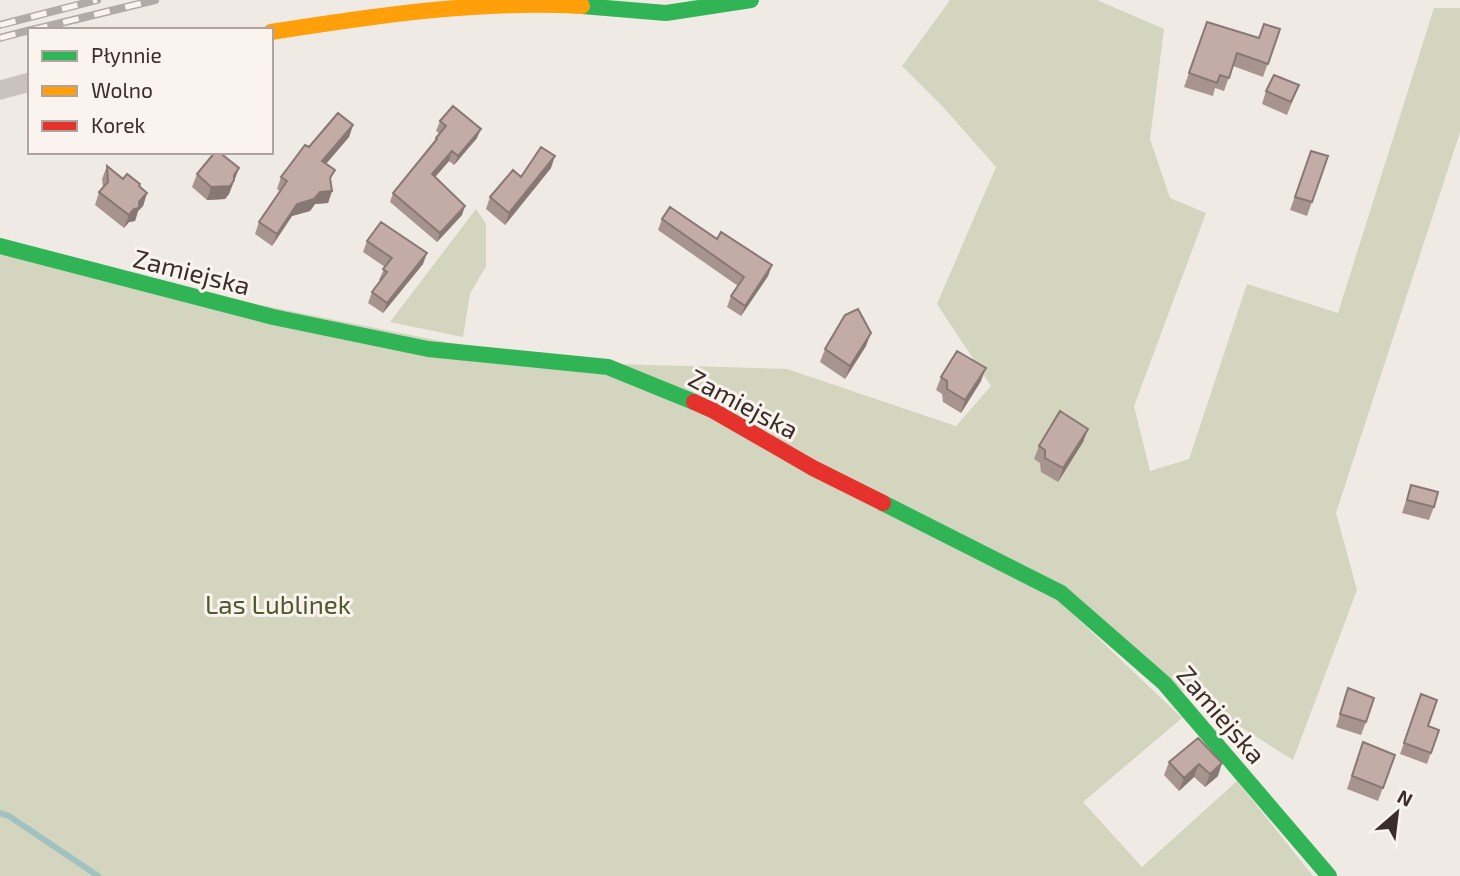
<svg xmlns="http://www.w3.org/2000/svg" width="1460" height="876" font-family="'Exo 2',sans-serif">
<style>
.green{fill:#d3d5bf}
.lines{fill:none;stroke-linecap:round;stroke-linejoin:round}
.stream{stroke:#a1c2bf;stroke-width:6}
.street{stroke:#c9c2bd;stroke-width:19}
.fast{stroke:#30b455;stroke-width:16}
.slow{stroke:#ff9f0a;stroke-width:16}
.jam{stroke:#e5322d;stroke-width:16}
.rail-casing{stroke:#b1aba7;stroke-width:8}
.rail{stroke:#fbf3ed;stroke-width:5;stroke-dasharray:16;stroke-linecap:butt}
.wall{fill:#a8948f}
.shaded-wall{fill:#887874}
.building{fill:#c3aca6;stroke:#887874;stroke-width:2}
.labels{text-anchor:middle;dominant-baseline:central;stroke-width:6;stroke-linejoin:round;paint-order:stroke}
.street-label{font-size:26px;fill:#3a2e2b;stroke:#fbf3ed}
.park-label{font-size:26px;fill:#4d592e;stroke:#fbf3ed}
</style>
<rect width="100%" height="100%" fill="#f0eae4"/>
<!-- green -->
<path class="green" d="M 950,0 L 1097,0 L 1164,29 L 1150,139 L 1170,198 L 1206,213 L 1134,406 L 1150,471 L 1189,459 L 1247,284 L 1338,313 L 1434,8 L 1460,8 L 1460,132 L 1336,513 L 1357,590 L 1293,760 L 1177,687 L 1064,588 L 617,364 L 787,369 L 956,426 L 991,386 L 937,304 L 996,167 L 944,108 L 902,66 Z
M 476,209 L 486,224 L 486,266 L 470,294 L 463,337 L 390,322 Z
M 0,253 L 607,374 L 710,414 L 1056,598 L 1182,718 L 1083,802 L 1142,867 L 1237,781 L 1313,876 L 0,876 Z"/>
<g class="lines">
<!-- stream -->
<path class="stream" d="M 0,813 L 9,816 L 98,876"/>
<!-- street -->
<path class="street" d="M 0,90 L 30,82"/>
<!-- fast -->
<path class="fast" d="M 582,6 L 666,13 L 751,0
M 0,246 L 273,317 L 428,349 L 608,367 L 694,402
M 883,503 L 1061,593 L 1164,683 L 1329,876"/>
<!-- slow -->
<path class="slow" d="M 271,32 C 373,16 478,0 582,6"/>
<!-- jam -->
<path class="jam" d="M 694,402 L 714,411 L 813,468 L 883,503"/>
<!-- rail casing -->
<g class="rail-casing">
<path id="rail" d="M 0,25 L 97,0
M 32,30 L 155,0
M 0,38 L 30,30"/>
</g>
<!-- rail -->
<use href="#rail" class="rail"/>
</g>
<!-- wall -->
<path class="wall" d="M 1207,22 L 1258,38 L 1280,29 L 1263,77 L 1233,66 L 1224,91 L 1215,88 L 1213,96 L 1184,87 Z
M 1299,85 L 1287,115 L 1262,104 L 1266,91 Z
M 440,121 L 477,138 L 454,165 L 449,161 L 435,177 L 462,215 L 437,242 L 390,202 L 393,193 L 434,143 L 436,138 L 439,133 L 436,131 Z
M 353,125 L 349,137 L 326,164 L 332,191 L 328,203 L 315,204 L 310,211 L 292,216 L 272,246 L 255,234 L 259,222 L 280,191 L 277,189 L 281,177 L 309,147 Z
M 1311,151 L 1328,156 L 1307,216 L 1290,210 Z
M 107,166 L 123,179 L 139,186 L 147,193 L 143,206 L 138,211 L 135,221 L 129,222 L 124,228 L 95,205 L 99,192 L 103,188 L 102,179 Z
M 239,168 L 229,194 L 225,199 L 207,200 L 192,187 L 197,174 Z
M 551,168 L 505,225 L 486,209 L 490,197 L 521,177 Z
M 662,219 L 717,239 L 772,265 L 768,276 L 741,316 L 727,307 L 731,296 L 738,286 L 658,230 Z
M 367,241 L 423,264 L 383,313 L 368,303 L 372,292 L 380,281 L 379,280 L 385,267 L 363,252 Z
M 866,346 L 845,379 L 820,362 L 825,349 Z
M 941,377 L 981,381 L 961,413 L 943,402 L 942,394 L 936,390 Z
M 1088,429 L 1083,442 L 1058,482 L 1041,472 L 1040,463 L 1034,459 L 1039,446 Z
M 1411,485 L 1434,507 L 1429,520 L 1402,513 Z
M 1348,688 L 1366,722 L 1361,735 L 1336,727 Z
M 1421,694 L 1428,726 L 1439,730 L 1427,764 L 1400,754 Z
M 1198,738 L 1218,776 L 1205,787 L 1194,777 L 1179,791 L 1164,775 L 1169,762 Z
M 1363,742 L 1395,755 L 1378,801 L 1347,789 Z"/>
<!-- shaded-wall -->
<path class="shaded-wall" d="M 353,125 L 349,137 L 318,173 L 322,161 Z
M 481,129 L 477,138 L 454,165 L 458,156 Z
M 452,151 L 449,161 L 429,184 L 432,174 Z
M 555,156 L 551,168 L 505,225 L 509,213 Z
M 239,168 L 229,194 L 225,199 L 207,200 L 211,187 Z
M 332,191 L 328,203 L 315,204 L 310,211 L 292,216 L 272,246 L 277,234 L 297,204 L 320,192 Z
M 147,193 L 143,206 L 138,211 L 135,221 L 129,222 L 124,228 L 129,215 Z
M 465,206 L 462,215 L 437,242 L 440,233 Z
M 427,253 L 423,264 L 383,313 L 387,303 Z
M 772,265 L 768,276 L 741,316 L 745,306 Z
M 871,333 L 866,346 L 845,379 L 850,366 Z
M 986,368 L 981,381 L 961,413 L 965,400 Z
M 1088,429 L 1083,442 L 1058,482 L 1063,468 Z
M 1222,763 L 1218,776 L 1205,787 L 1210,774 Z
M 1199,764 L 1194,777 L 1179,791 L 1184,778 Z"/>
<!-- building -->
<path class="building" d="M 1207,22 L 1259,38 L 1264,24 L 1280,29 L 1268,64 L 1237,53 L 1229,78 L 1220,75 L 1217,83 L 1189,73 Z
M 1274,75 L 1299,85 L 1291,102 L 1266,91 Z
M 453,106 L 481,129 L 458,156 L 452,151 L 432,174 L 465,206 L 440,233 L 393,193 L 437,139 L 436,138 L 446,126 L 440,121 Z
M 338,113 L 353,125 L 322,161 L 335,170 L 330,178 L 332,191 L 320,192 L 314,199 L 297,204 L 277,234 L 259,222 L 287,181 L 281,177 L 305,145 L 309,147 Z
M 541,147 L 555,156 L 509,213 L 490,197 L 513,170 L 521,177 Z
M 1311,151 L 1328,156 L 1312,202 L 1295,197 Z
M 215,152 L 219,152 L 239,168 L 234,175 L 234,180 L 230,186 L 211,187 L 197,174 Z
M 107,166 L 123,179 L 127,174 L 140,184 L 139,186 L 147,193 L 139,202 L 139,208 L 134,209 L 129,215 L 99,192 L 108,182 Z
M 670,207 L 717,239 L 721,232 L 772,265 L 745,306 L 731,296 L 744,277 L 662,219 Z
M 381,222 L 427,253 L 387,303 L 372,292 L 387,272 L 383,269 L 392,258 L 367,241 Z
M 858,309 L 871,333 L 850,366 L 825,349 L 845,315 Z
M 957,351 L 986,368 L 965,400 L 947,389 L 947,381 L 941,377 Z
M 1060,411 L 1088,429 L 1063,468 L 1045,458 L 1045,450 L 1039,446 Z
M 1411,485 L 1438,492 L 1434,507 L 1407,500 Z
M 1348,688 L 1374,698 L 1366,722 L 1340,714 Z
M 1421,694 L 1437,700 L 1428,726 L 1439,730 L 1431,753 L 1404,743 Z
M 1198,738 L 1222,763 L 1210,774 L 1199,764 L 1184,778 L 1169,762 Z
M 1363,742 L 1395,755 L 1383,788 L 1352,776 Z"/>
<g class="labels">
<!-- street labels -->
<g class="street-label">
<text transform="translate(192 271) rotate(14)">Zamiejska</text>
<text transform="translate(744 403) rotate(28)">Zamiejska</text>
<text transform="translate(1222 714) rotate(49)">Zamiejska</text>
</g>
<!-- park labels -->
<g class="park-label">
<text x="278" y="603">Las Lublinek</text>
</g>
</g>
<!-- legend -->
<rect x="28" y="28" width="245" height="126" fill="#fbf3ed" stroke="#aea49f" stroke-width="2"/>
<rect x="42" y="51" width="35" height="10" fill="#30b455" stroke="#aea49f" stroke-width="2"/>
<text x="91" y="63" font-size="21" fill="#3a2e2b">Płynnie</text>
<rect x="42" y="86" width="35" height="10" fill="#ff9f0a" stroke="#aea49f" stroke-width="2"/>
<text x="91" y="98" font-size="21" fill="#3a2e2b">Wolno</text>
<rect x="42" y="121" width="35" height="10" fill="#e5322d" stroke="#aea49f" stroke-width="2"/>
<text x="91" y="133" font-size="21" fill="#3a2e2b">Korek</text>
<!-- north arrow -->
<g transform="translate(1397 813) rotate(28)" stroke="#fbf3ed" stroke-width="5" paint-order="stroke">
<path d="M0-5L12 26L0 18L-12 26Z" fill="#3a2e2b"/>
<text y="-10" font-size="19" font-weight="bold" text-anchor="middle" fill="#3a2e2b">N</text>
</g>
</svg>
